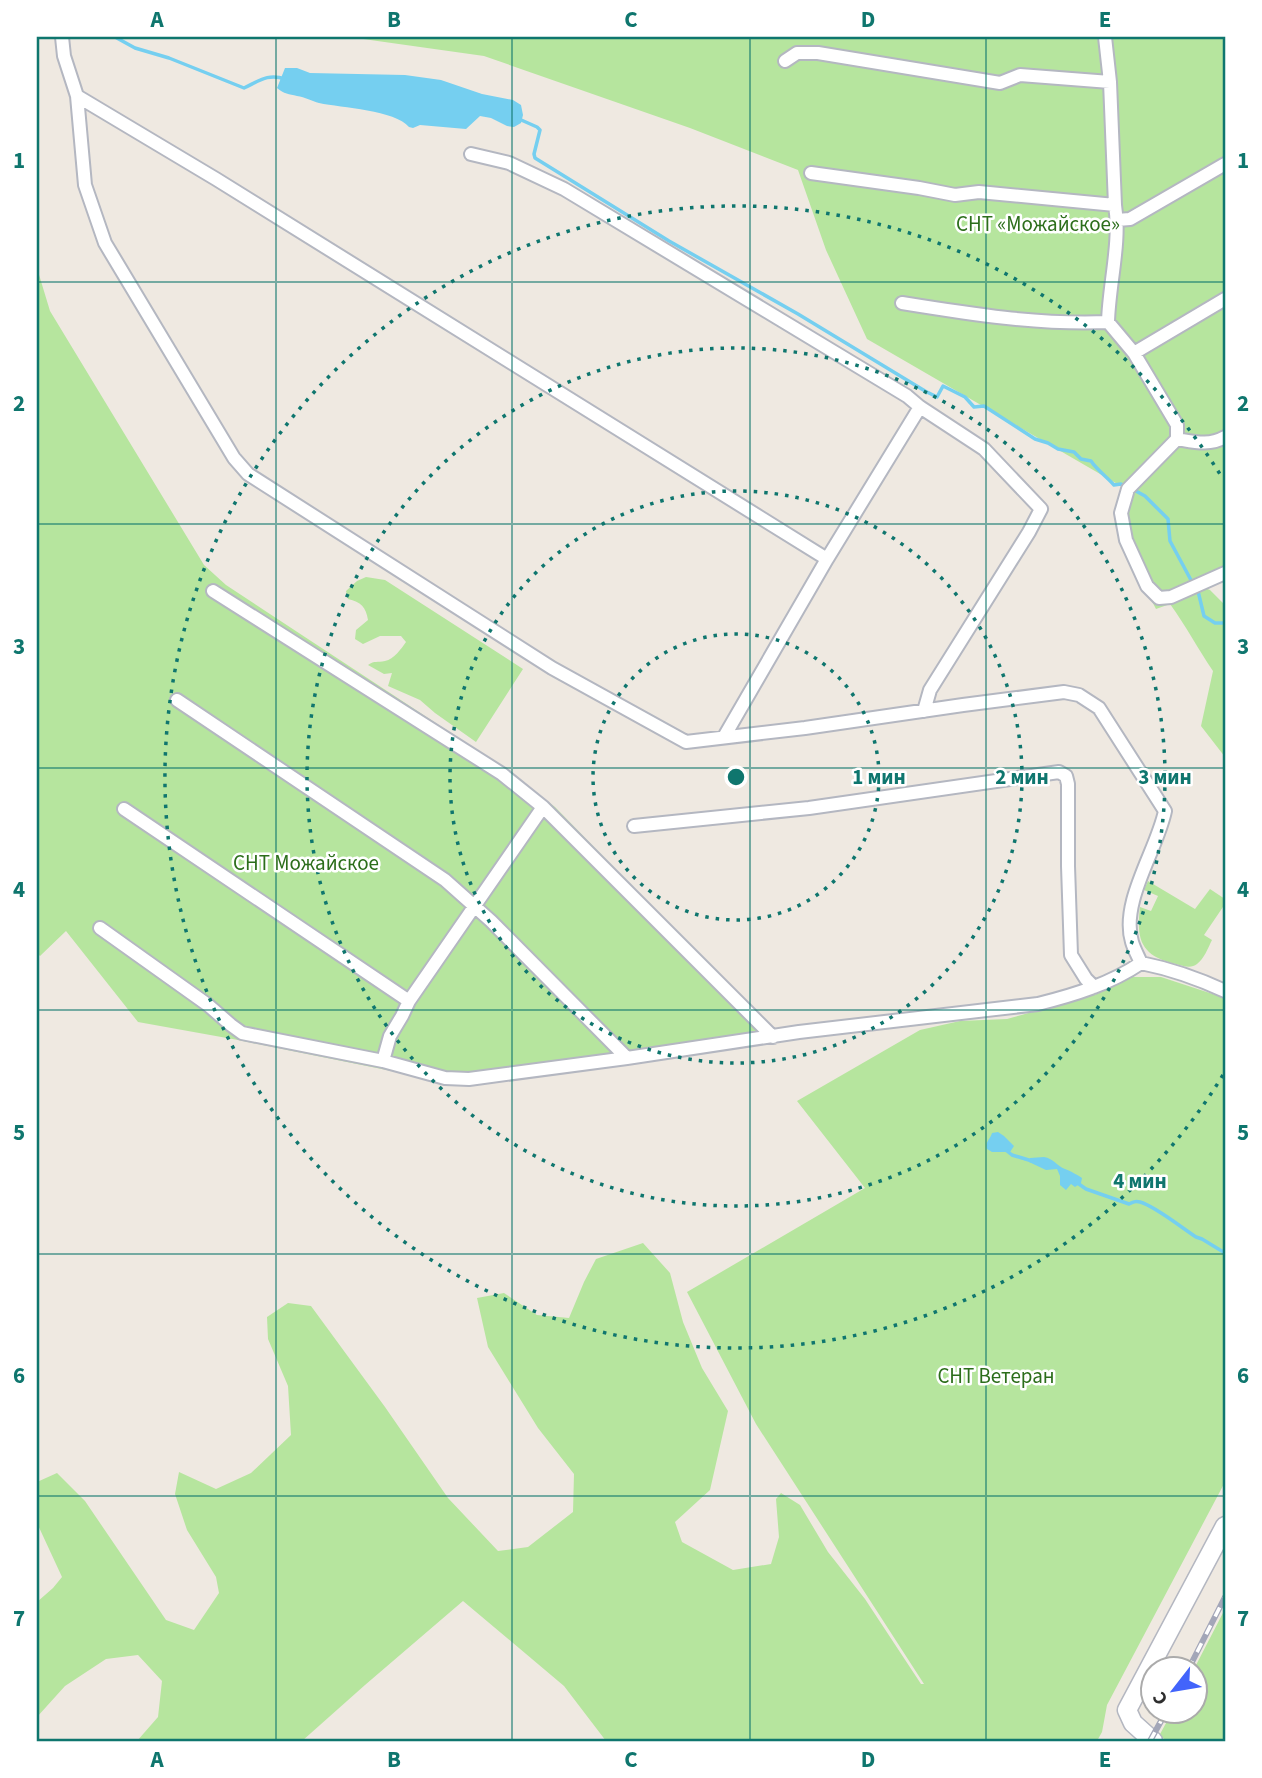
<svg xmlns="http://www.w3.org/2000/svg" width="1262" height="1778" font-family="'Source Sans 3',sans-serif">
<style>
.green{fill:#b6e59e}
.water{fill:#75cff0}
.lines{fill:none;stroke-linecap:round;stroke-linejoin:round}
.stream{stroke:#75cff0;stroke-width:3.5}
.street-casing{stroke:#b4b7c1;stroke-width:16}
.secondary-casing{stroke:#b4b7c1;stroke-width:21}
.street{stroke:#fff;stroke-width:12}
.secondary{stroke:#fff;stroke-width:18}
.rail-casing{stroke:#a3a6b8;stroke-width:6}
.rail{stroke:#fff;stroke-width:3.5;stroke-dasharray:10;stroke-linecap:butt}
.grid{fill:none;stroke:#0f766e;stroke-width:2;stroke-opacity:0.55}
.ring{fill:none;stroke:#0f766e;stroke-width:3.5;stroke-dasharray:3.5 7}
.labels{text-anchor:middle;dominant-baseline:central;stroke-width:5;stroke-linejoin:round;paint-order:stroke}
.park-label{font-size:21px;fill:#2c6e1b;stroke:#fff}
.centre{fill:#0f766e;stroke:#fff;stroke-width:3.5}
.ring-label{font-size:21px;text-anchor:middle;font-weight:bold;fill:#0f766e;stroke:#fff;stroke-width:5;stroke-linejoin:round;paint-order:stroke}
.neatline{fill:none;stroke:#0f766e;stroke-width:2.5}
.grid-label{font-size:23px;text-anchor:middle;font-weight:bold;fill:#0f766e}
</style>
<rect width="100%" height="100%" fill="#efe9e1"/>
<!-- green -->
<path class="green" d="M 349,37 L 1225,37 L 1225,578 L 1205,588 L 1210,590 L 1225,605 L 1225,757 L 1201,726 L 1213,671 C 1198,649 1186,626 1170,604 L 1156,609 L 1123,546 L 1126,489 L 867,339 L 826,250 L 798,170 L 690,128 L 484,56 Z
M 37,268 L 50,311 L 204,565 L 226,585 L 501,766 L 555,807 L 773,1031 L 776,1042 L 466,1086 L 238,1040 L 138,1022 L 66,931 L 40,956 L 37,953 Z
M 366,577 L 385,580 L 523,669 L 476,742 L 435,713 L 420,700 L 388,686 L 392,673 L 384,674 L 368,665 C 375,660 377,663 385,661 C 394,659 401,649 406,642 L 401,636 L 380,636 L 363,644 L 355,639 L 356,630 L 368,620 C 366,607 361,602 348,599 L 346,591 L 357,581 Z
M 1148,881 L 1195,909 L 1210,889 L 1225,899 L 1225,904 L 1204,935 L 1212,940 C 1208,948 1204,959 1197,964 C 1191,969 1183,966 1176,964 C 1141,956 1136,940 1140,907 L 1151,911 L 1158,896 L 1144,890 Z
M 1132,977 L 1161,977 L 1225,998 L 1225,1482 L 1107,1705 L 1102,1732 L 1097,1741 L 606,1741 L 564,1686 L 463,1601 L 365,1685 L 302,1741 L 137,1741 L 158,1717 L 162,1681 L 138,1655 L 106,1659 L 65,1686 L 37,1717 L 37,1602 L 53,1588 L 62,1577 L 37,1523 L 37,1482 L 57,1473 L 85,1501 L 166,1620 L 194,1630 L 219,1593 L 216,1577 L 187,1530 L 175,1494 L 179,1472 L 216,1489 L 251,1473 L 291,1435 L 288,1386 L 268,1339 L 267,1317 L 288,1303 L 311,1306 L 385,1407 L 448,1498 L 498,1551 L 528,1547 L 573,1512 L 574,1474 L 538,1428 L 488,1347 L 477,1298 L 504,1293 L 537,1315 L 569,1318 L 584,1282 L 596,1259 L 643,1243 L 670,1273 L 683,1322 L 702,1368 L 728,1411 L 710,1490 L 675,1522 L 682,1542 L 733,1570 L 771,1564 L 779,1537 L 776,1499 L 781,1493 L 800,1505 L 828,1552 L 865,1599 L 921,1684 L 924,1684 L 756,1424 L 687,1292 L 865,1188 L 797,1101 L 920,1030 L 960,1021 L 1007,1019 L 1097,994 Z
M 1225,1609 L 1225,1741 L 1168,1741 L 1159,1736 L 1172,1712 L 1196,1712 L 1196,1670 L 1194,1669 Z"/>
<!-- water -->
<path class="water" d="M 285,68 L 297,68 L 310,73 L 405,75 L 441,80 L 482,94 L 513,100 L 521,105 L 523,115 L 521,123 L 514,127 L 507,126 L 491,118 L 480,116 L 466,129 L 420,125 L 413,128 L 409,127 C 395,110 342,108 319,103 C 312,101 305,97 297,96 C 289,94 284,94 277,88 Z
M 998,1132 L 1004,1136 L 1014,1146 L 1010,1152 L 992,1152 L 987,1149 C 985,1141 990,1140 992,1133 Z
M 1044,1157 C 1053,1158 1057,1166 1065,1169 C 1072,1172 1076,1174 1082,1178 L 1081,1183 L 1075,1187 L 1071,1184 L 1066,1190 L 1060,1185 L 1060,1176 L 1057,1169 L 1046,1170 L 1029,1162 L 1030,1158 Z"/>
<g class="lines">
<!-- stream -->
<path class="stream" d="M 115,37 L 135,48 L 169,58 L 244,88 C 259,81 268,73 285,79
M 519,119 L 537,127 L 540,130 L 534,154 L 535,158 L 669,241 L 798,314 L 925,391 L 937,397 L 943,386 L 965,397 L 974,407 L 984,406 L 1035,439 L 1048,443 L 1058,449 L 1074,452 L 1081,459 L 1091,461 C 1097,470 1107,477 1114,485 L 1121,484 L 1126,486
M 1134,490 L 1145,496 L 1168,519 L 1170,541 L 1192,582
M 1198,591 L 1204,616 L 1215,623 L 1225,623
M 1007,1151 L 1012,1155 L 1032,1161
M 1076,1182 L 1086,1189 L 1129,1204 C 1133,1202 1135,1201 1140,1202 C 1155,1206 1182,1228 1196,1237 L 1202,1239 L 1225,1253"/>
<!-- street casing -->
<g class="street-casing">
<path id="street" d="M 62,37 L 64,56 L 77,96 L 85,185 L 105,243 L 234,458 L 248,474 L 552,668 L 686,742 L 805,728 L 963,705 L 1064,692 L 1079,695 L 1099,708 L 1165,811 C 1157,850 1120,902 1132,942 C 1134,949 1138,956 1141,963
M 1105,37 L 1110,82 L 1115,205 C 1121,242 1109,284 1108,322 L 1134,353 L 1177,425 L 1177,439 L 1128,489 L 1121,513 L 1126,540 L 1147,586 L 1159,598 L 1171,597 L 1225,573
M 785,61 L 797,53 L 818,53 L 1000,83 L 1020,75 L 1110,82
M 77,96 L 216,179 L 827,559
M 471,154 L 509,163 L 564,189 L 907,396 L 920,407 L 984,449 L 1041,509 L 1029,532 L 930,690 L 924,711
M 811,173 L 919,188 L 955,195 L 979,192 L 1115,205
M 1117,220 L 1130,219 L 1225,164
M 902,303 C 970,314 1039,325 1108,322
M 1134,353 L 1225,299
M 1177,439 C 1195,442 1209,446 1225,437
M 213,591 L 502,774 L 543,807 L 773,1037
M 177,700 L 445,880 L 491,921 L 627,1058
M 724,737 L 827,559 L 920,407
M 124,809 L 409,1001
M 634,826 L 809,808 L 1059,772 L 1066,776 L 1068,784 L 1068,866 L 1071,955 L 1086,979 L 1094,987
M 100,928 L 208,1005 L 231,1025 L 242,1033 L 383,1061 L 445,1078 L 469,1079 L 627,1058 L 799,1032 L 1038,1004 C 1074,995 1110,984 1141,963 C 1171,969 1197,978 1225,991
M 383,1061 L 390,1036 L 402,1016 L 409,1001 L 543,807"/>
</g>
<!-- secondary casing -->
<g class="secondary-casing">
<path id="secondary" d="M 1153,1741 L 1133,1723 L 1127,1710 L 1225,1526"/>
</g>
<!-- street -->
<use href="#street" class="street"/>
<!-- secondary -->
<use href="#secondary" class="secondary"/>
<!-- rail casing -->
<g class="rail-casing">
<path id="rail" d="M 1188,1670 L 1225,1597
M 1150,1741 L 1166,1712"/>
</g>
<!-- rail -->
<use href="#rail" class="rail"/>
</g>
<!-- grid -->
<path class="grid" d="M 276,37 L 276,1741M 512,37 L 512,1741M 750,37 L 750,1741M 986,37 L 986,1741M 37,282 L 1225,282M 37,524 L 1225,524M 37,768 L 1225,768M 37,1010 L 1225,1010M 37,1254 L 1225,1254M 37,1496 L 1225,1496"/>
<!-- distance rings -->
<g class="ring">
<circle cx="736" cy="777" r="143"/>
<circle cx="736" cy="777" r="286"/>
<circle cx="736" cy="777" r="429"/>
<path d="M1223 1075A571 571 0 1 1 1223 479"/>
</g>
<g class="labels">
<!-- park labels -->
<g class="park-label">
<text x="1038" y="224">СНТ «Можайское»</text>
<text x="306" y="863">СНТ Можайское</text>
<text x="996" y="1376">СНТ Ветеран</text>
</g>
</g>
<circle cx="736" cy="777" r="10" class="centre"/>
<g class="ring-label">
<text x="879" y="784">1 мин</text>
<text x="1022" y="784">2 мин</text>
<text x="1165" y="784">3 мин</text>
<text x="1140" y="1188">4 мин</text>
</g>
<!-- border -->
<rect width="1262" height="1778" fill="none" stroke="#ffffff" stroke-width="77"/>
<!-- north arrow -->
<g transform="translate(1174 1690) rotate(239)"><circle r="33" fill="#ffffff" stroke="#ababab" stroke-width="2"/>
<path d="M0-5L12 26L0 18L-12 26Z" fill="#4264fb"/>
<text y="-10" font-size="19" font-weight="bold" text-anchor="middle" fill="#2e2e2e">С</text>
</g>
<rect x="38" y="38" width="1186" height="1702" class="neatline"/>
<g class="grid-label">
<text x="157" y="27">A</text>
<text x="394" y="27">B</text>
<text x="631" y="27">C</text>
<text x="868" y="27">D</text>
<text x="1105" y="27">E</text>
<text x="19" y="168">1</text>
<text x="1243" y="168">1</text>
<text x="19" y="411">2</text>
<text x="1243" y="411">2</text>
<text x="19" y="654">3</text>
<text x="1243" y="654">3</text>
<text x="19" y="897">4</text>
<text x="1243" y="897">4</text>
<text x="19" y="1140">5</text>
<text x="1243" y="1140">5</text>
<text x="19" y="1383">6</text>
<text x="1243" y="1383">6</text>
<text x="19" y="1626">7</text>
<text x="1243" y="1626">7</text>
<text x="157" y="1767">A</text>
<text x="394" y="1767">B</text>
<text x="631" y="1767">C</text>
<text x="868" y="1767">D</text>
<text x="1105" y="1767">E</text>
</g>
</svg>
